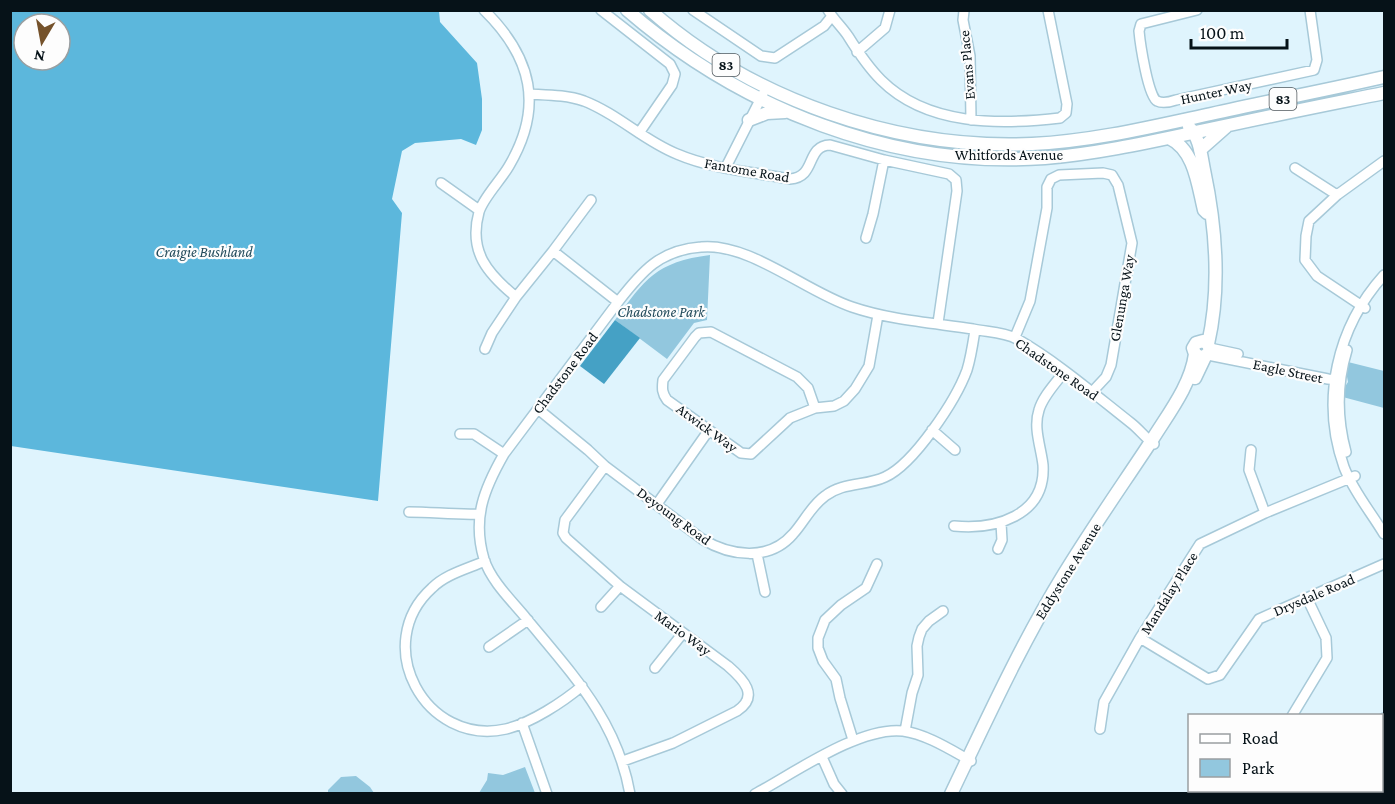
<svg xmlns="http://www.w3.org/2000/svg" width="1395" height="804" font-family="'Crimson Pro',serif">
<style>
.green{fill:#92c7de}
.forest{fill:#5cb7dc;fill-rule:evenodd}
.water{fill:#45a1c5}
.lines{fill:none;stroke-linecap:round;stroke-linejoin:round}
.minor-casing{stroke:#a7c9d8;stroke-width:12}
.major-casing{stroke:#a7c9d8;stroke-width:15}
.minor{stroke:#fff;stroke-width:9}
.major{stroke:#fff;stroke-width:12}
.labels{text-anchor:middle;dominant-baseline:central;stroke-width:4.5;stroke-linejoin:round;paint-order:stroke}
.shield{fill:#fdfdfd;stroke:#50585d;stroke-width:1.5}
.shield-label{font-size:14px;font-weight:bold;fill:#061218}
.street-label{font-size:15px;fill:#061218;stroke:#fdfdfd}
.park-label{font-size:15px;font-style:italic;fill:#244c5c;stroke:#fdfdfd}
</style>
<rect width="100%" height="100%" fill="#dff4fd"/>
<!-- green -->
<path class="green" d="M 710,255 L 707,320 L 694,323 L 667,359 L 615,320 C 645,279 656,262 710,255 Z
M 1344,361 L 1384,371 L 1384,408 L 1339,396 L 1348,382 Z
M 525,767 L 535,793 L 479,793 L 487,780 L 488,773 L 503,775 Z
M 356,776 L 370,787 L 374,793 L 328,793 L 328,790 L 341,777 Z"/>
<!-- forest -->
<path class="forest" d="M 10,11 L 439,11 L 440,22 L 477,63 L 482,99 L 482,130 L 476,145 L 461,139 L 415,143 L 402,151 L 392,199 L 402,213 L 378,501 L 11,446 ZM 24,24 L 60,24 L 60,60 L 24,60 Z"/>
<!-- water -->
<path class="water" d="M 615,320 L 640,338 L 604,384 L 580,366 Z"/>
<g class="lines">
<!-- minor casing -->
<g class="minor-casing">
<path id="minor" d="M 484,10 C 532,57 544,107 509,166 C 501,180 483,198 479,212 C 468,252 488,274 516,297 L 553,251 L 618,302
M 601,10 L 670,64 L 675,74 L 672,85 L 639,133
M 693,10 L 761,56 L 775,58 L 824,26 L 832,16
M 828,10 C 834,20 842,27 848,36 C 858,52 868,67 881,80 C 927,126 1000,125 1060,118 L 1066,113 L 1067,104 L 1048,10
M 1197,10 L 1141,24 L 1139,31 C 1140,42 1148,97 1157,101 C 1163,104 1170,102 1176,100 L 1314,70 L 1317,60 L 1310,10
M 964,11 L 963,20 L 970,56 L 971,120
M 857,52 L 885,28 L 890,10
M 530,94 C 548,95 567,95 584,101 C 618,114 644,141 677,154 C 712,169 753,172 790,179 C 817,177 805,146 830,145 L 884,160 L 949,174 L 956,180 L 957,191 L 938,323
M 726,167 L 763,94
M 1295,168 L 1337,195
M 441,183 L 479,210
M 866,238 L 873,214 L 884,160
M 553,251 L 591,200
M 1384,275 C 1337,327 1320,400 1344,467 C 1353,491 1371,512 1384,534
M 1365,308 L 1317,276 L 1305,260 L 1306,236 L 1309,221 L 1337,195 L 1384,161
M 1015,337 L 1030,301 L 1047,208 L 1047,187 L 1051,179 L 1059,175 L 1103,173 L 1112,175 L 1118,185 L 1132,243 L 1111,365 L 1106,377 L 1092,392
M 1210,348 L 1238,354
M 485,349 L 492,333 L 516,297
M 1208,355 L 1328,379 L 1339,380
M 815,408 L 808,388 L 797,377 L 711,332 L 699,333 L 695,337 L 663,380 C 662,389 662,393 667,400 L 741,453 L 751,454 L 790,418 L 815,408 L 834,406 L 844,401 L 855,389 L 869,366 L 878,315
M 538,409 L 588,450 L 605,466 L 702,539 C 730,556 769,562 793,534 C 804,522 811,506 825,496 C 843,482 866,486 885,477 C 914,464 956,400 967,370 C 971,357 973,343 975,330
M 932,430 L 955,450
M 460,434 L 474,434 L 504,454
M 1251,450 L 1249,470 L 1265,513
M 1346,452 C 1337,419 1337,383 1347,350
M 605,466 L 565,520 L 563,533 L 566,538 L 620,586 L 728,666 C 743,679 760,696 737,711 L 673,743 L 623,761
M 657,504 L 709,430
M 409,512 C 433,512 455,515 479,514
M 954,526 C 995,530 1046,516 1043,465 C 1041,447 1033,428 1039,410 C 1043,396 1056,383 1064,372
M 998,549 L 1002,540 L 1001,523
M 757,554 L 765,592
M 485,561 C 467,569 446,574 432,588 C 370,644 425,747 506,729 C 531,723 563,702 582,686
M 601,607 L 620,586
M 1140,638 L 1208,679 L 1220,675 L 1259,619 L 1384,564
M 489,647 L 528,620
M 655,668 L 683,633
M 1292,716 L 1327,658 L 1326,638 L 1307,598
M 522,723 L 547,794
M 1382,723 L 1384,718
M 1100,729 L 1104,702 L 1140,638 L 1200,544 L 1265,513 L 1355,476
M 905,731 L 912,693 L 918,675 L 917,646 L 919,637 L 922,629 L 929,621 L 943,611
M 1382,732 L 1384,728
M 853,740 L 840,698 L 836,679 L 823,661 L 818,648 L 818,638 L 825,620 L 841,605 L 866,588 L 877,564
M 822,757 L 834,784 L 842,794
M 1370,790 L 1372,794
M 630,794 C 617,720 572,674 526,618 C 512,601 491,581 484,559 C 472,518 484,489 504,454 L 618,302 C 642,271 660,250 701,247 C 749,242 806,292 852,307 C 890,320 933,323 973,329 C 987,332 1005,332 1017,339 C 1057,362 1094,394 1131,423 C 1139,429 1145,438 1154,444
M 755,794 C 794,773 860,726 903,731 C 926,734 951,750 971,761
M 1282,794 L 1292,790
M 1299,794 L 1307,790"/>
</g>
<!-- major casing -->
<g class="major-casing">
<path id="major" d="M 627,10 C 742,109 893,169 1045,158 C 1104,153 1162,139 1220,127 C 1274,115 1330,104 1384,93
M 650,10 C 752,100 897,150 1032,144 C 1093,141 1151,127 1211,114 C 1269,101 1327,90 1384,77
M 749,120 L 767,113 L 785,112
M 1189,127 C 1200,138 1201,155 1204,170 C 1216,227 1221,287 1208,344 L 1210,351 L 1203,358 L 1195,354 L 1193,348 L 1196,343 L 1203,341 L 1208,344
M 1169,138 C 1195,150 1198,186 1204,210 L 1207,213
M 1200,150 L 1226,127
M 1195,378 L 1205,357
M 951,794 C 987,719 1021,644 1064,574 C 1092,528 1123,484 1152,440 C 1168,414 1191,385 1195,354"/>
</g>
<!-- minor -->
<use href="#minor" class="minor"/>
<!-- major -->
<use href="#major" class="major"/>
</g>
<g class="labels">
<!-- shield labels -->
<g class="shield">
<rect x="712.5" y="54" width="27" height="22" rx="4.5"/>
<rect x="1269.5" y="88" width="27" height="22" rx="4.5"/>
</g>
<g class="shield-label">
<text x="726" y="65">83</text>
<text x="1283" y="99">83</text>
</g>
<!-- street labels -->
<g class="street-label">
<text transform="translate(967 65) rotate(-95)">Evans Place</text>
<text transform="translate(1216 92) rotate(-12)">Hunter Way</text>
<text x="1009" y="155">Whitfords Avenue</text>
<text transform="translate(747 170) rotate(10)">Fantome Road</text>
<text transform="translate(1122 298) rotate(-80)">Glenunga Way</text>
<text transform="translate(1057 369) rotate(35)">Chadstone Road</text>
<text transform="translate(1288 371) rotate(12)">Eagle Street</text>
<text transform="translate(565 373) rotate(-53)">Chadstone Road</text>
<text transform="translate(707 428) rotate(36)">Atwick Way</text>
<text transform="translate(674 516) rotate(36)">Deyoung Road</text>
<text transform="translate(1068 571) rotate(-58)">Eddystone Avenue</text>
<text transform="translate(1169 593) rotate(-58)">Mandalay Place</text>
<text transform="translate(1314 595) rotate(-23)">Drysdale Road</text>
<text transform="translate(683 633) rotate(36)">Mario Way</text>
</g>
<!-- park labels -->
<g class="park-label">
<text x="204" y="252">Craigie Bushland</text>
<text x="661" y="312">Chadstone Park</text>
</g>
</g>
<!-- border -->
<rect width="1395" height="804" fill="none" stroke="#061218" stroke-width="24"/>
<!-- legend -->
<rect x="1188" y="714" width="195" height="78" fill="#fdfdfd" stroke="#9a9fa1" stroke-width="1.5"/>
<rect x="1200" y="734" width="30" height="9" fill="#ffffff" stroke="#9a9fa1" stroke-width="1.5"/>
<text x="1242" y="744" font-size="18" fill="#061218">Road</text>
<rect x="1200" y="759" width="30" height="18" fill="#92c7de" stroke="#9a9fa1" stroke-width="1.5"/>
<text x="1242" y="774" font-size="18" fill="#061218">Park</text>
<!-- north arrow -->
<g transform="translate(42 42) rotate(190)"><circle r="28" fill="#fdfdfd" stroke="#9a9fa1" stroke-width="1.5"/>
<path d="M0-4.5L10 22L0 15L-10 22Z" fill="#75522b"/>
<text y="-9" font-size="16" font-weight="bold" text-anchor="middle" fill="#061218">N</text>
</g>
<!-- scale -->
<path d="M1191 39v9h96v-9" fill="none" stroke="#061218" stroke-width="3"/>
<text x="1200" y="39" font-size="18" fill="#061218" stroke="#fdfdfd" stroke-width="4.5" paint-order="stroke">100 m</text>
</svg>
